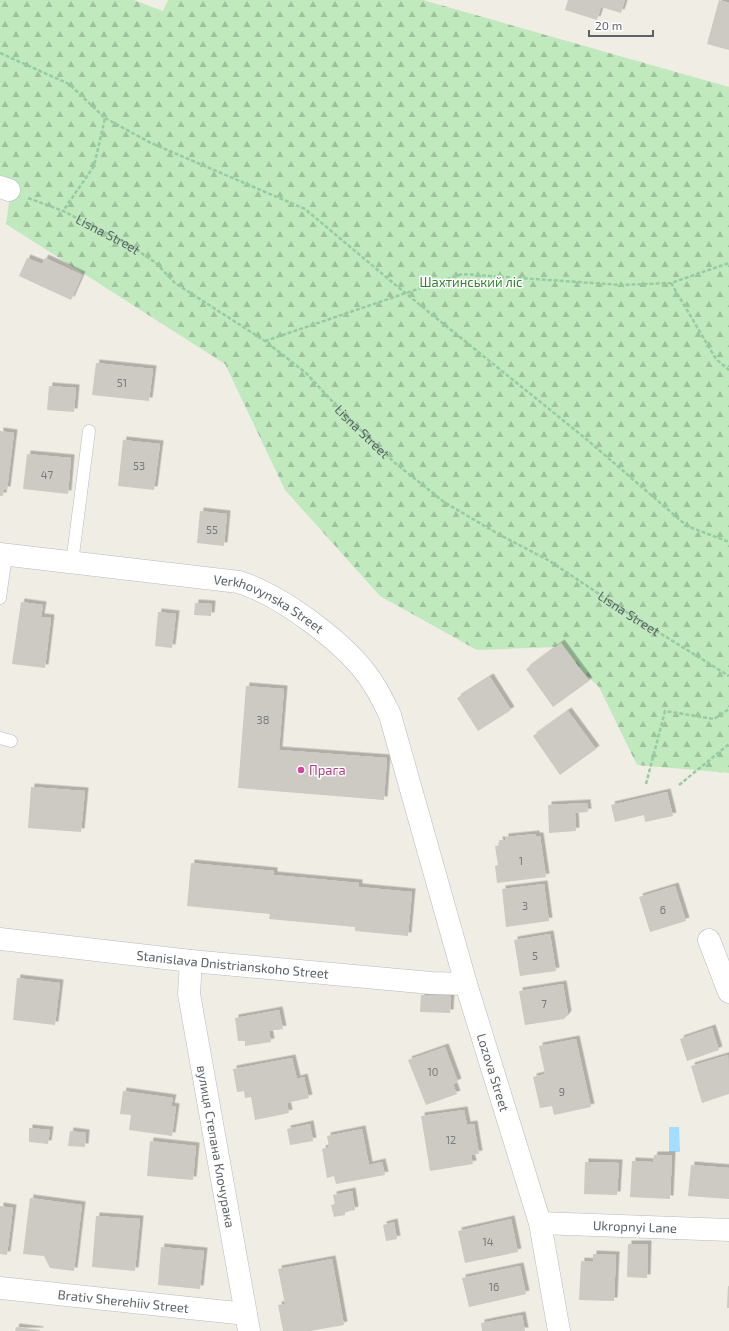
<svg xmlns="http://www.w3.org/2000/svg" width="729" height="1331" font-family="'Exo 2',sans-serif">
<style>
.forest{fill:url(#forest-firs)}
.water{fill:#a5ddff}
.building{fill:#cdc9c3;filter:url(#shadow)}
.lines{fill:none;stroke-linecap:round;stroke-linejoin:round}
.service-casing{stroke:#b6babf;stroke-width:13}
.minor-casing{stroke:#b6babf;stroke-width:23}
.tertiary-casing{stroke:#b6babf;stroke-width:23}
.path{stroke:#96cca2;stroke-width:2.5;stroke-dasharray:4 2;stroke-linecap:butt}
.service{stroke:#fff;stroke-width:12}
.minor{stroke:#fff;stroke-width:22}
.tertiary{stroke:#fff;stroke-width:22}
.hotel-dot{fill:#d1479c;stroke:#fff;stroke-width:1.5}
.labels{text-anchor:middle;dominant-baseline:central;stroke-width:3;stroke-linejoin:round;paint-order:stroke}
.number-label{font-size:11px;fill:#787b7d}
.street-label{font-size:13px;fill:#5c6166;stroke:#fff}
.park-label{font-size:13px;fill:#2d852b;stroke:#fff}
.hotel-label{font-size:13px;fill:#b23c85;stroke:#fff;text-anchor:start}
</style>
<defs>
<pattern id="forest-firs" width="22" height="20" patternUnits="userSpaceOnUse"><rect width="22" height="20" fill="#c0eabe"/><path d="M5 1l3.5 6h-7zM16 11l3.5 6h-7z" fill="#9fc19e"/></pattern>
<filter id="shadow"><feDropShadow dx="3.5" dy="-3.5" stdDeviation="0" flood-color="#0004"/></filter>
</defs>
<rect width="100%" height="100%" fill="#f0ede4"/>
<!-- forest -->
<path class="forest" d="M 0,0 L 134,0 L 163,11 L 168,0 L 423,0 L 729,87 L 729,773 L 637,765 L 599,687 L 556,647 L 477,650 L 380,596 L 285,490 L 225,364 L 6,224 L 12,182 L 0,176 Z"/>
<!-- water -->
<path class="water" d="M 669,1127 L 679,1127 L 680,1152 L 669,1152 Z"/>
<!-- building -->
<path class="building" d="M 568,0 L 625,0 L 621,13 L 601,7 L 597,20 L 565,10 Z
M 719,0 L 729,3 L 729,50 L 707,44 Z
M 27,258 L 42,264 L 45,258 L 82,275 L 71,300 L 19,276 Z
M 96,363 L 153,369 L 149,401 L 92,395 Z
M 49,386 L 76,388 L 74,412 L 47,410 Z
M 0,431 L 14,433 L 7,490 L 4,490 L 3,496 L 0,496 Z
M 123,440 L 160,444 L 154,490 L 118,486 Z
M 27,454 L 71,458 L 68,494 L 23,489 Z
M 200,511 L 227,514 L 224,546 L 197,543 Z
M 21,602 L 43,605 L 41,617 L 51,618 L 45,668 L 12,664 Z
M 195,603 L 212,604 L 211,616 L 194,615 Z
M 158,612 L 176,614 L 172,648 L 155,646 Z
M 561,643 L 589,681 L 553,707 L 526,669 Z
M 490,677 L 511,710 L 478,731 L 457,698 Z
M 246,686 L 284,689 L 279,750 L 387,758 L 384,800 L 238,788 Z
M 568,711 L 596,749 L 560,775 L 533,736 Z
M 31,787 L 85,791 L 81,832 L 28,828 Z
M 667,792 L 673,816 L 645,822 L 644,815 L 615,822 L 611,805 Z
M 587,803 L 588,812 L 575,813 L 576,831 L 549,833 L 548,805 Z
M 536,834 L 536,836 L 540,836 L 546,877 L 497,883 L 495,866 L 498,865 L 495,846 L 500,845 L 499,840 L 505,840 L 505,837 Z
M 191,863 L 274,871 L 274,875 L 359,883 L 359,887 L 412,892 L 408,936 L 355,931 L 355,927 L 269,919 L 270,914 L 187,906 Z
M 544,884 L 549,921 L 506,927 L 502,889 Z
M 675,886 L 686,921 L 650,932 L 639,897 Z
M 550,934 L 556,971 L 520,976 L 514,940 Z
M 17,978 L 60,983 L 55,1025 L 13,1020 Z
M 563,984 L 568,1014 L 564,1019 L 525,1025 L 519,991 Z
M 421,995 L 451,996 L 450,1013 L 420,1012 Z
M 279,1010 L 283,1029 L 269,1031 L 271,1042 L 245,1046 L 245,1041 L 238,1041 L 235,1018 Z
M 712,1028 L 719,1050 L 687,1061 L 680,1039 Z
M 576,1039 L 591,1107 L 554,1115 L 552,1106 L 540,1108 L 533,1077 L 545,1074 L 539,1046 Z
M 445,1047 L 458,1082 L 453,1084 L 457,1094 L 426,1105 L 408,1060 Z
M 728,1055 L 729,1094 L 702,1103 L 691,1066 Z
M 292,1058 L 297,1079 L 304,1077 L 309,1098 L 287,1103 L 289,1113 L 255,1120 L 251,1097 L 245,1098 L 244,1091 L 237,1092 L 233,1069 Z
M 123,1091 L 173,1098 L 171,1106 L 176,1107 L 172,1136 L 129,1130 L 131,1115 L 120,1114 Z
M 464,1110 L 467,1125 L 474,1124 L 479,1154 L 471,1155 L 473,1164 L 430,1171 L 421,1116 Z
M 310,1124 L 313,1141 L 290,1145 L 287,1129 Z
M 29,1128 L 50,1130 L 48,1144 L 29,1142 Z
M 362,1129 L 369,1165 L 382,1162 L 385,1175 L 336,1184 L 334,1176 L 327,1178 L 322,1149 L 329,1147 L 327,1136 Z
M 70,1131 L 86,1133 L 85,1147 L 68,1146 Z
M 150,1141 L 196,1146 L 193,1180 L 147,1176 Z
M 654,1155 L 672,1155 L 670,1199 L 630,1197 L 632,1161 L 653,1162 Z
M 585,1162 L 619,1163 L 617,1195 L 584,1194 Z
M 691,1165 L 729,1168 L 729,1199 L 688,1196 Z
M 352,1191 L 355,1210 L 345,1212 L 345,1215 L 334,1217 L 331,1205 L 335,1204 L 333,1195 Z
M 30,1198 L 82,1205 L 74,1271 L 50,1268 L 44,1256 L 23,1254 Z
M 0,1206 L 13,1208 L 7,1255 L 0,1254 Z
M 96,1216 L 140,1219 L 135,1271 L 92,1267 Z
M 511,1219 L 518,1252 L 465,1263 L 458,1231 Z
M 394,1222 L 397,1239 L 386,1241 L 383,1225 Z
M 628,1244 L 648,1244 L 647,1278 L 627,1277 Z
M 161,1247 L 204,1251 L 200,1289 L 158,1285 Z
M 593,1254 L 616,1255 L 614,1301 L 579,1300 L 581,1261 L 593,1262 Z
M 332,1259 L 344,1325 L 310,1331 L 283,1331 L 278,1305 L 285,1304 L 278,1269 Z
M 520,1266 L 526,1294 L 469,1307 L 462,1278 Z
M 728,1286 L 729,1286 L 729,1308 L 727,1308 Z
M 522,1315 L 525,1331 L 482,1331 L 481,1323 Z
M 16,1327 L 40,1330 L 40,1331 L 15,1331 Z"/>
<g class="lines">
<!-- service casing -->
<g class="service-casing">
<path id="service" d="M 72,563 L 89,431
M 0,598 L 6,555
M 0,738 L 11,741"/>
</g>
<!-- minor casing -->
<g class="minor-casing">
<g id="minor">
<path d="M 0,187 L 9,190"/>
<path id="s2" d="M 0,939 L 191,961 L 431,983 L 466,984"/>
<path d="M 709,940 L 729,992"/>
<path id="s3" d="M 191,961 L 189,994 L 249,1331"/>
<path id="s4" d="M 540,1223 L 729,1230"/>
<path id="s5" d="M 0,1288 L 246,1314"/>
</g>
</g>
<!-- tertiary casing -->
<g class="tertiary-casing">
<g id="tertiary">
<path id="s6" d="M 0,554 L 239,582 C 282,596 350,645 374,685 C 380,694 385,705 390,715 L 466,984 L 540,1223 L 559,1331"/>
</g>
</g>
<!-- path -->
<g class="path">
<path d="M 0,53 L 69,84 L 105,118 L 94,166 L 63,211"/>
<path d="M 105,118 L 151,143 L 305,209 L 404,292 L 585,438 L 687,526 L 729,542"/>
<path id="s1" d="M 28,198 L 63,211 L 128,244 L 156,263 L 175,283 L 265,341 L 306,373 L 346,416 L 395,463 L 444,502 L 500,535 L 548,560 L 634,617 L 729,676"/>
<path d="M 671,283 L 716,359 L 729,370"/>
<path d="M 265,341 L 462,274 L 621,285 L 671,283 L 729,263"/>
<path d="M 646,784 L 665,711 L 714,719 L 729,709"/>
<path d="M 679,785 L 729,744"/>
</g>
<!-- service -->
<use href="#service" class="service"/>
<!-- minor -->
<use href="#minor" class="minor"/>
<!-- tertiary -->
<use href="#tertiary" class="tertiary"/>
</g>
<!-- markers -->
<circle class="hotel-dot" cx="301" cy="770" r="4"/>
<g class="labels">
<!-- number labels -->
<g class="number-label">
<text x="122" y="382">51</text>
<text x="139" y="465">53</text>
<text x="47" y="474">47</text>
<text x="212" y="529">55</text>
<text x="263" y="719">38</text>
<text x="521" y="860">1</text>
<text x="525" y="905">3</text>
<text x="663" y="909">6</text>
<text x="535" y="955">5</text>
<text x="544" y="1003">7</text>
<text x="433" y="1071">10</text>
<text x="562" y="1091">9</text>
<text x="451" y="1139">12</text>
<text x="488" y="1241">14</text>
<text x="494" y="1286">16</text>
</g>
<!-- street labels -->
<g class="street-label">
<text stroke="none"><textPath href="#s1" startOffset="88">Lisna Street</textPath></text>
<text stroke="none"><textPath href="#s1" startOffset="412">Lisna Street</textPath></text>
<text stroke="none"><textPath href="#s6" startOffset="276">Verkhovynska Street</textPath></text>
<text stroke="none"><textPath href="#s1" startOffset="736">Lisna Street</textPath></text>
<text stroke="none"><textPath href="#s2" startOffset="234">Stanislava Dnistrianskoho Street</textPath></text>
<text stroke="none"><textPath href="#s6" startOffset="819">Lozova Street</textPath></text>
<text stroke="none"><textPath href="#s3" startOffset="188">вулиця Степана Клочурака</textPath></text>
<text stroke="none"><textPath href="#s4" startOffset="95">Ukropnyi Lane</textPath></text>
<text stroke="none"><textPath href="#s5" startOffset="124">Brativ Sherehiiv Street</textPath></text>
</g>
<!-- park labels -->
<g class="park-label">
<text x="471" y="282">Шахтинський ліс</text>
</g>
<!-- hotel labels -->
<g class="hotel-label">
<text x="309" y="770">Прага</text>
</g>
</g>
<!-- scale -->
<path d="M589 30v6h64v-6" fill="none" stroke="#5c6166" stroke-width="2"/>
<text x="595" y="30" font-size="12" fill="#5c6166" stroke="#ffffff" stroke-width="3" paint-order="stroke">20 m</text>
</svg>
